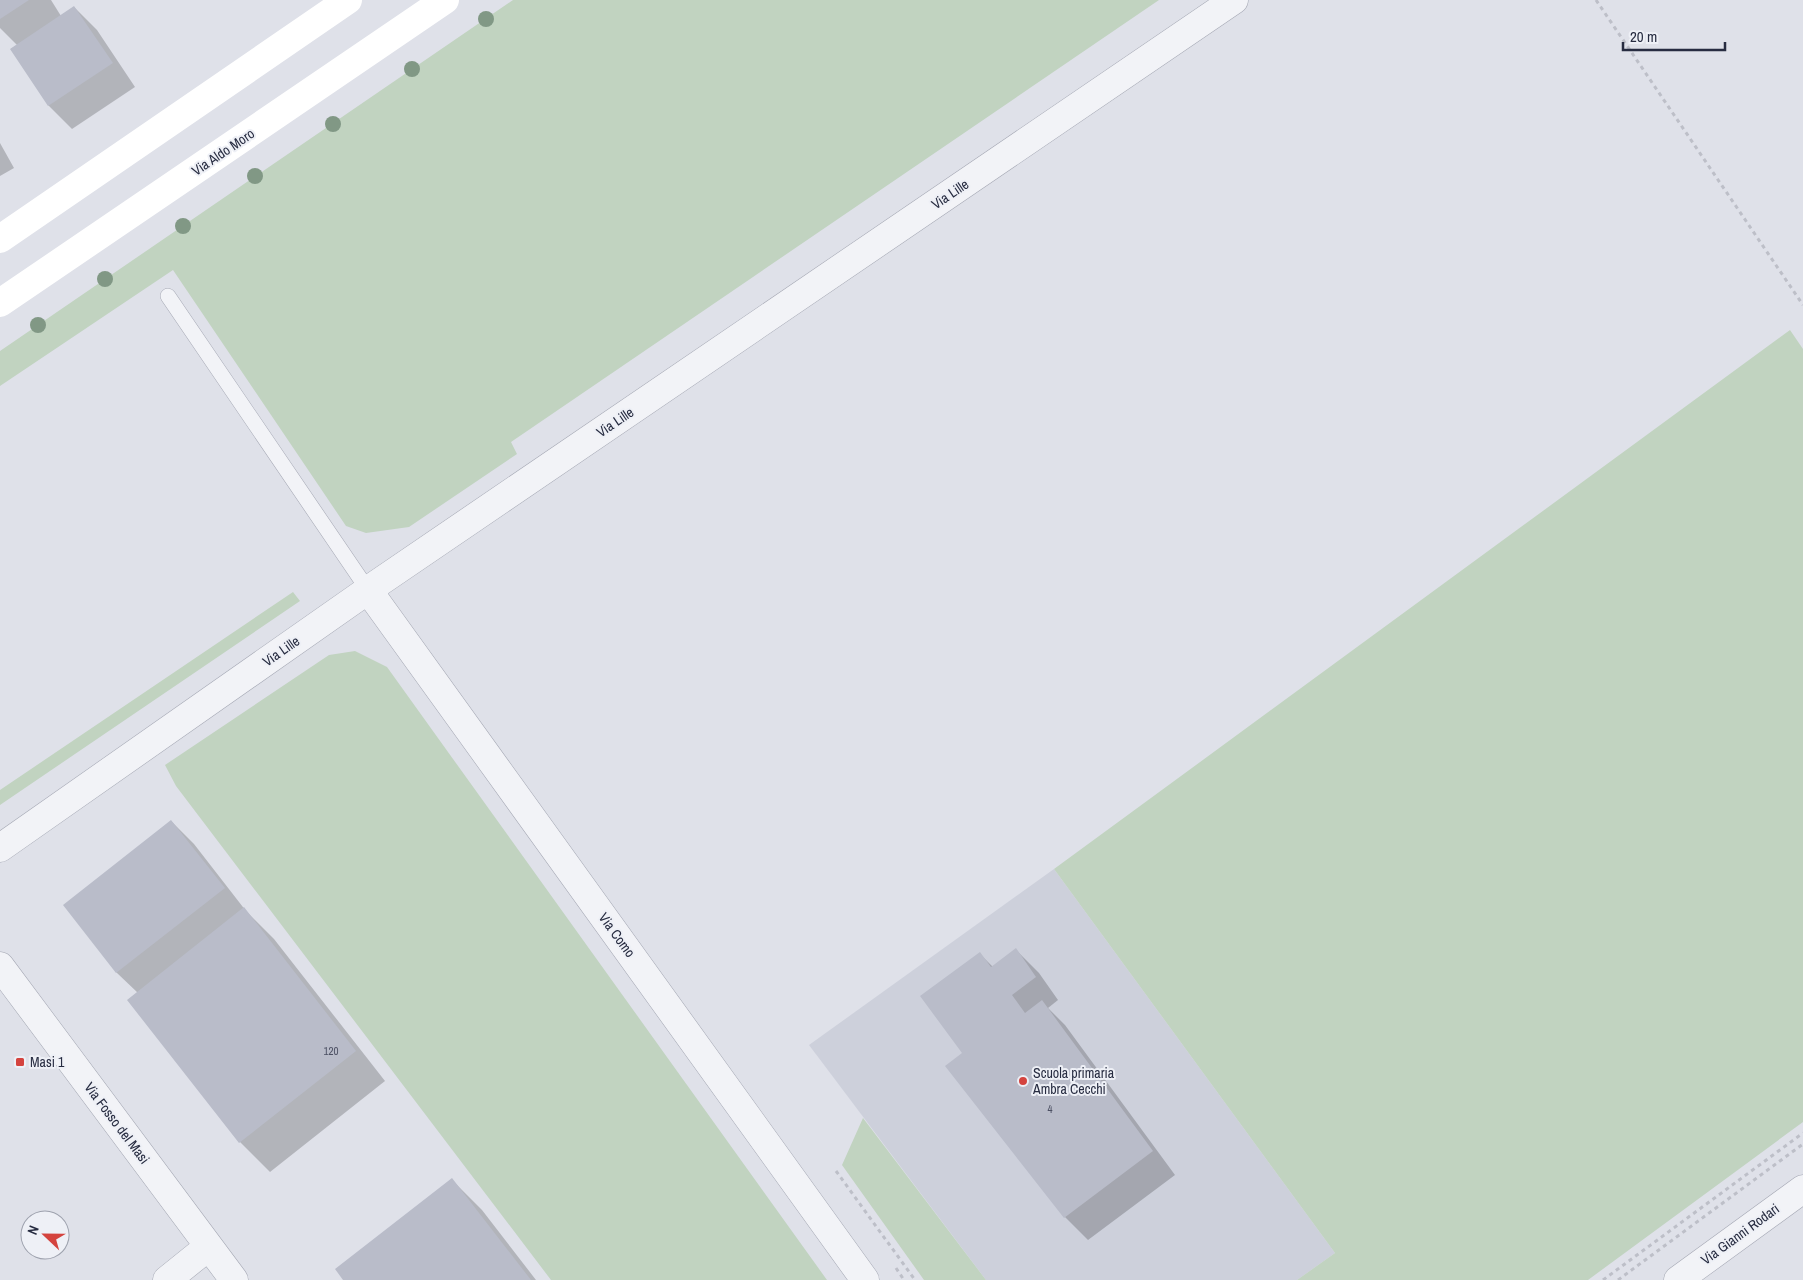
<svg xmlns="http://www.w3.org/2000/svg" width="1803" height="1280" font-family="'Archivo Narrow',sans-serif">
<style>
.built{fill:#cdd0db}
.green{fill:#c1d3c0}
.shadow{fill:#0003}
.building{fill:#b9bcc9}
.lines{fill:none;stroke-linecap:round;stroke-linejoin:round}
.lane-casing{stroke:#a4a7b3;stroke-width:16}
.street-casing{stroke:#a4a7b3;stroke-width:29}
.path{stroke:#bdbfc8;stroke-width:3;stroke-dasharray:4 4;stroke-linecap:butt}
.lane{stroke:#f2f3f7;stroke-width:15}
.street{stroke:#f2f3f7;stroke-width:28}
.secondary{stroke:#fff;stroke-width:28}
.tree{fill:#819885}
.poi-dot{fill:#d4433e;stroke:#eef0f6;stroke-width:2}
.labels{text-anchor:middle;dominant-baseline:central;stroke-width:4;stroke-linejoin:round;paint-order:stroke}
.number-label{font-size:11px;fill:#4c5063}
.street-label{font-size:14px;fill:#272c41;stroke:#eef0f6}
.poi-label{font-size:14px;fill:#272c41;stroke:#eef0f6;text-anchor:start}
</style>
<rect width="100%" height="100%" fill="#dfe1e9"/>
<!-- built -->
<path class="built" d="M 1054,869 L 1335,1253 L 1297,1280 L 986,1280 L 809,1045 Z"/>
<!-- green -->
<path class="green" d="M 513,0 L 1159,0 L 511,442 L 517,454 L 409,527 L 366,533 L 346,526 L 173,270 L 0,386 L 0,351 Z
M 1790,330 L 1803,349 L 1803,1122 L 1588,1280 L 1297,1280 L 1335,1253 L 1054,869 Z
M 293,592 L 300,601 L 0,805 L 0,790 Z
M 355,651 L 387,667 L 827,1280 L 551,1280 L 176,786 L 165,765 L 329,655 Z
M 863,1118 L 986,1280 L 924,1280 L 842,1165 Z"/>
<!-- shadow -->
<path class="shadow" d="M 0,0 L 51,0 L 61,16 L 74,7 L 97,30 L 135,87 L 72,129 L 49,106 L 11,49 L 17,45 L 0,28 Z
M 0,143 L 14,168 L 0,176 Z
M 171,821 L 194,844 L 246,911 L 274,939 L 385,1081 L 270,1172 L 240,1142 L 138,993 L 117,973 L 65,905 Z
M 1016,950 L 1039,973 L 1058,1000 L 1048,1008 L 1065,1025 L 1175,1175 L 1088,1240 L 1065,1217 L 964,1053 L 980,954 L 993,967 Z
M 452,1180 L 482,1210 L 536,1280 L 345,1280 Z"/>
<!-- building -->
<path class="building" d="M 0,0 L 29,0 L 0,19 Z
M 74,6 L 113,63 L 48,106 L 10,49 Z
M 171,820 L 225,888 L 116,973 L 63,905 Z
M 244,907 L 356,1051 L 239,1143 L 127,1000 Z
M 1016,948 L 1036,977 L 1012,995 L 1025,1013 L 1042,1000 L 1153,1151 L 1064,1218 L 945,1066 L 962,1053 L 920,996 L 980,952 L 991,967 Z
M 452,1178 L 531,1280 L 343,1280 L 335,1269 Z"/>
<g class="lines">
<!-- lane casing -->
<g class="lane-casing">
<path id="lane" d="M 168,296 L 368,590"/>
</g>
<!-- street casing -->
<g class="street-casing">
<path id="street" d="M 368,590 L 865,1280
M 0,848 L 368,590 L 1234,0
M 0,966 L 234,1280
M 167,1280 L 208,1247
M 1678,1280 L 1803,1189"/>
</g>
<!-- path -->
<path class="path" d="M 1596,0 L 1803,305
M 836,1171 L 915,1280
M 896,1268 L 904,1280
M 1603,1280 L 1803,1133
M 1618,1280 L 1803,1144"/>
<!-- lane -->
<use href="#lane" class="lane"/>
<!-- street -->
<use href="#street" class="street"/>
<!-- secondary -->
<path class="secondary" d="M 0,239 L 348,0
M 0,303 L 445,0"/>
</g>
<!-- trees -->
<g class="tree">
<circle cx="486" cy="19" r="8"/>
<circle cx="412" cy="69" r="8"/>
<circle cx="333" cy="124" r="8"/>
<circle cx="255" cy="176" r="8"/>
<circle cx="183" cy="226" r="8"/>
<circle cx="105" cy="279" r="8"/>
<circle cx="38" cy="325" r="8"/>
</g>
<!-- markers -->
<g class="poi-dot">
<rect x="15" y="1057" width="10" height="10" rx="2.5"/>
<circle cx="1023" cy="1081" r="5"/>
</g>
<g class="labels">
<!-- number labels -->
<g class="number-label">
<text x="331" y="1051">120</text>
<text x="1050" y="1109">4</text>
</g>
<!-- street labels -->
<g class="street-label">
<text transform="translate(223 152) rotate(-34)">Via Aldo Moro</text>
<text transform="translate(950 194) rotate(-34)">Via Lille</text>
<text transform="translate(615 422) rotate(-34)">Via Lille</text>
<text transform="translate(281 651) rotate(-35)">Via Lille</text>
<text transform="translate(617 935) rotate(54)">Via Como</text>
<text transform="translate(117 1123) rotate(53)">Via Fosso del Masi</text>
<text transform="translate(1740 1234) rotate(-36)">Via Gianni Rodari</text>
</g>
<!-- poi labels -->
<g class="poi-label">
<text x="30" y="1062">Masi 1</text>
<text x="1033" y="1073">Scuola primaria<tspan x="1033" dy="16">Ambra Cecchi</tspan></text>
</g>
</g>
<!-- north arrow -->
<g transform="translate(45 1235) rotate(292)"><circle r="24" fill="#eef0f6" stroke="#9ea2ae"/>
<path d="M0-4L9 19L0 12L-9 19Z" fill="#d4433e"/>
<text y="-8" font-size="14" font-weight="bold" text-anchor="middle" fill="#272c41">N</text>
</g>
<!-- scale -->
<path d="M1623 42v8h102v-8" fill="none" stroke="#272c41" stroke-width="2.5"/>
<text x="1630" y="42" font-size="15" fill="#272c41" stroke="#eef0f6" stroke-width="4" paint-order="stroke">20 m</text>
</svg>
